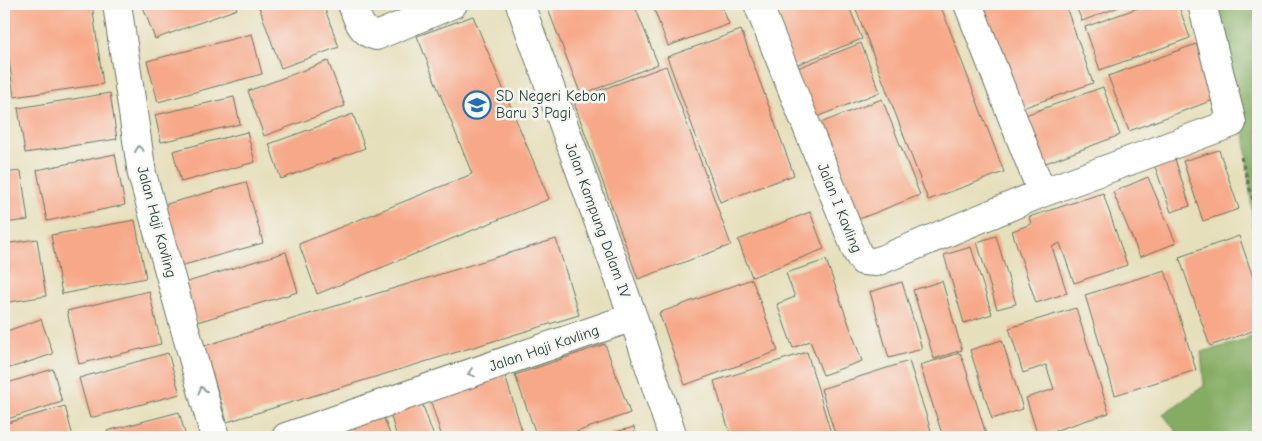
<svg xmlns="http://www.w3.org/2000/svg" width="1262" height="441" font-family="'Comic Neue',sans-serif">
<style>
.forest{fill:#84ac62;stroke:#52744b}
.building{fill:#f7a888}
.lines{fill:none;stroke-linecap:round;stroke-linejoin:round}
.street-casing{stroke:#657663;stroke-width:30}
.path{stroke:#657663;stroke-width:3;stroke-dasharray:4 4;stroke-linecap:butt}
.street{stroke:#fff;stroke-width:28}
.oneway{stroke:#8f9e9a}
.labels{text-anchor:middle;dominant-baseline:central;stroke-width:5;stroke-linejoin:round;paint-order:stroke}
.poi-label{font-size:15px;fill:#1f3d34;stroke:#f6f6f2;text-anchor:start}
.street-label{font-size:15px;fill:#1f3d34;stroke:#f6f6f2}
</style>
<rect width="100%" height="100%" fill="#f6f6f2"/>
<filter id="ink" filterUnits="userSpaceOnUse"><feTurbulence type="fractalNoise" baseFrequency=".02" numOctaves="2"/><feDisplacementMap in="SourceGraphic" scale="10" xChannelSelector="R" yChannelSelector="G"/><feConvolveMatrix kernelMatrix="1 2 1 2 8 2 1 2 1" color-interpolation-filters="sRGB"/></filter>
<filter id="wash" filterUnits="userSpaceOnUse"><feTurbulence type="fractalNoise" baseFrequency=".0096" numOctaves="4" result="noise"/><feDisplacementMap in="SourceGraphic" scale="20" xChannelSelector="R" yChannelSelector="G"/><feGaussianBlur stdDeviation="1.12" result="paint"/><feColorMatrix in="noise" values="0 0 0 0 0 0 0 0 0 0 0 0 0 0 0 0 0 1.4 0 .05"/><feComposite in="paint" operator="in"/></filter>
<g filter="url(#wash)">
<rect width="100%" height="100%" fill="#e6dfbb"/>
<!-- forest -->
<path class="forest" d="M 1209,4 L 1258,4 L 1258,261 L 1256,255 L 1242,109 Z
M 1258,334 L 1258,437 L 1180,437 L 1163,414 L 1204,386 L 1201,352 L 1236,343 Z"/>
<g id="blocks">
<!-- building -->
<path class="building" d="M 4,4 L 92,4 L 103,84 L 14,97 L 4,23 Z
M 142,4 L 235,4 L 237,9 L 155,39 Z
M 258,4 L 323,4 L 339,47 L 281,68 Z
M 546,4 L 634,4 L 658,64 L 581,95 Z
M 652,4 L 721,4 L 729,24 L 668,46 Z
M 762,4 L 848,4 L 862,39 L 788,68 Z
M 854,4 L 940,4 L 1004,172 L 928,200 Z
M 987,4 L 1065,4 L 1093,83 L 1014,111 L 977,7 Z
M 1075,4 L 1127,4 L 1082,21 Z
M 1149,4 L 1178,4 L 1190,38 L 1100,70 L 1085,27 Z
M 473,16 L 549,199 L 317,294 L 299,244 L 472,174 L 417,36 Z
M 741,30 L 794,175 L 720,202 L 667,57 Z
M 252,34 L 262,74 L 158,102 L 147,61 Z
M 861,43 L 880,92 L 814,118 L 795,69 Z
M 1196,44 L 1216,99 L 1129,131 L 1108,76 Z
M 328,61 L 345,106 L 264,136 L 248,91 Z
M 666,66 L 731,245 L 638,279 L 573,100 Z
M 1103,87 L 1120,135 L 1038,166 L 1020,117 Z
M 110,93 L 117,139 L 25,153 L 18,108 Z
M 234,97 L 240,124 L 161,142 L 155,115 Z
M 882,99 L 920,195 L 849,223 L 810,127 Z
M 353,114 L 365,148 L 281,179 L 269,144 Z
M 247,132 L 255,162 L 181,182 L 173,151 Z
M 1219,150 L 1239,209 L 1203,221 L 1183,161 Z
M 115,154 L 125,205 L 47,221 L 37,170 Z
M 1174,156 L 1190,206 L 1171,212 L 1154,164 Z
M 21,171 L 28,220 L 4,223 L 4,173 Z
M 1148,177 L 1176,243 L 1140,257 L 1113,192 Z
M 246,182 L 263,243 L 180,266 L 163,205 Z
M 1103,193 L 1127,265 L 1074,283 L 1060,243 L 1052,247 L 1067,293 L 1036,303 L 1012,231 L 1031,224 L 1029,217 Z
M 810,212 L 824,249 L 752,277 L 738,240 Z
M 135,220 L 146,278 L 62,294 L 51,235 Z
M 996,236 L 1016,304 L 997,309 L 977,242 Z
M 1239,236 L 1258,292 L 1258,329 L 1210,346 L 1179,257 Z
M 37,239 L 46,296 L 4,303 L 4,244 Z
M 556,239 L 579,315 L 227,422 L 204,346 Z
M 971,247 L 992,314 L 964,323 L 944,255 Z
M 286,252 L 298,292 L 197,322 L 184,283 Z
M 826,260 L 862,361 L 823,375 L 810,341 L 793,348 L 777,304 L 795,297 L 786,273 Z
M 1165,270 L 1196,370 L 1115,395 L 1085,295 Z
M 752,279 L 778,351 L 685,385 L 659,313 Z
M 942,281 L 962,350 L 934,359 L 913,290 Z
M 902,282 L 922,349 L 889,358 L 870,292 Z
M 149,291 L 161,344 L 79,364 L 67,311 Z
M 1076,308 L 1109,413 L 1038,436 L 1026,398 L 1054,389 L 1046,365 L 1023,373 L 1009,328 Z
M 41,319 L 53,354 L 4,370 L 4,332 Z
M 1002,340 L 1023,409 L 992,419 L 970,350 Z
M 605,344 L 630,413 L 562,437 L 537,437 L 515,375 Z
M 807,352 L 832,437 L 731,437 L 714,381 Z
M 168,353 L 180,394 L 90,418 L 79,378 Z
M 960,353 L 965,366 L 987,437 L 943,437 L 920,365 Z
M 909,361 L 933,437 L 836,437 L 821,389 Z
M 53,369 L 62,402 L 4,420 L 4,384 Z
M 504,372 L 524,437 L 442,437 L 429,396 Z
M 421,400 L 434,437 L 397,437 L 389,410 Z
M 65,406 L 73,437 L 4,437 L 4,424 Z
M 179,412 L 186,437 L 109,437 L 107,431 Z
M 382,413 L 391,437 L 330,437 L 328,432 Z
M 634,427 L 636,437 L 597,437 Z"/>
</g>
</g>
<g filter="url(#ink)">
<use href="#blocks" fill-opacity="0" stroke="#657663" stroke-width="1"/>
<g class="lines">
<!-- street casing -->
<g class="street-casing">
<path id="street" d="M 117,4 L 142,174 L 215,437
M 352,4 C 357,17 360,32 376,36 L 453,4
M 520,4 L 633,317 L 673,437
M 758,4 L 857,252 L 863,261 L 876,262 L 1042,193 L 1232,123 L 1202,4
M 968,4 L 1042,193
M 286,437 L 633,317"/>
</g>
<!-- path -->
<path class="path" d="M 1241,157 L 1258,218"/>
<!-- street -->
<use href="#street" class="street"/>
</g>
<!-- one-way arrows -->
<defs><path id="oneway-chevron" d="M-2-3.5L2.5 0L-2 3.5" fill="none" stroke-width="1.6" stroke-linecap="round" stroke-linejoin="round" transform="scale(1.25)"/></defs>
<g class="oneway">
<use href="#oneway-chevron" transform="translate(139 149) rotate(-98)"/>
<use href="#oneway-chevron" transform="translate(471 373) rotate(161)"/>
<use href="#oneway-chevron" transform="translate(202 390) rotate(-105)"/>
</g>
</g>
<!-- icons -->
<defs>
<g id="school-ring" transform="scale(1.4375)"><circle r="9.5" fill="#f6f6f2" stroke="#1f6fb2" stroke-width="1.5"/><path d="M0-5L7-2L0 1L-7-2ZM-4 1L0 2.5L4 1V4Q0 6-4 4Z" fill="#1f6fb2"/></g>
</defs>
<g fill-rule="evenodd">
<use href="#school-ring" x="477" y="105"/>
</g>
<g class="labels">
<!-- poi labels -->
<g class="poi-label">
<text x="496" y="96">SD Negeri Kebon<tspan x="496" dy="17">Baru 3 Pagi</tspan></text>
</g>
<!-- street labels -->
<g class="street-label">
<text transform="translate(840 208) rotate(68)">Jalan I Kavling</text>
<text transform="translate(598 220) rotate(70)">Jalan Kampung Dalam IV</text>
<text transform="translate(157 222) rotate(75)">Jalan Haji Kavling</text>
<text transform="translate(544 348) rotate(-19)">Jalan Haji Kavling</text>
</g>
</g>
<!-- margin -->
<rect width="1262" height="441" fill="none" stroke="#f6f6f2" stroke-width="20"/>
</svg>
